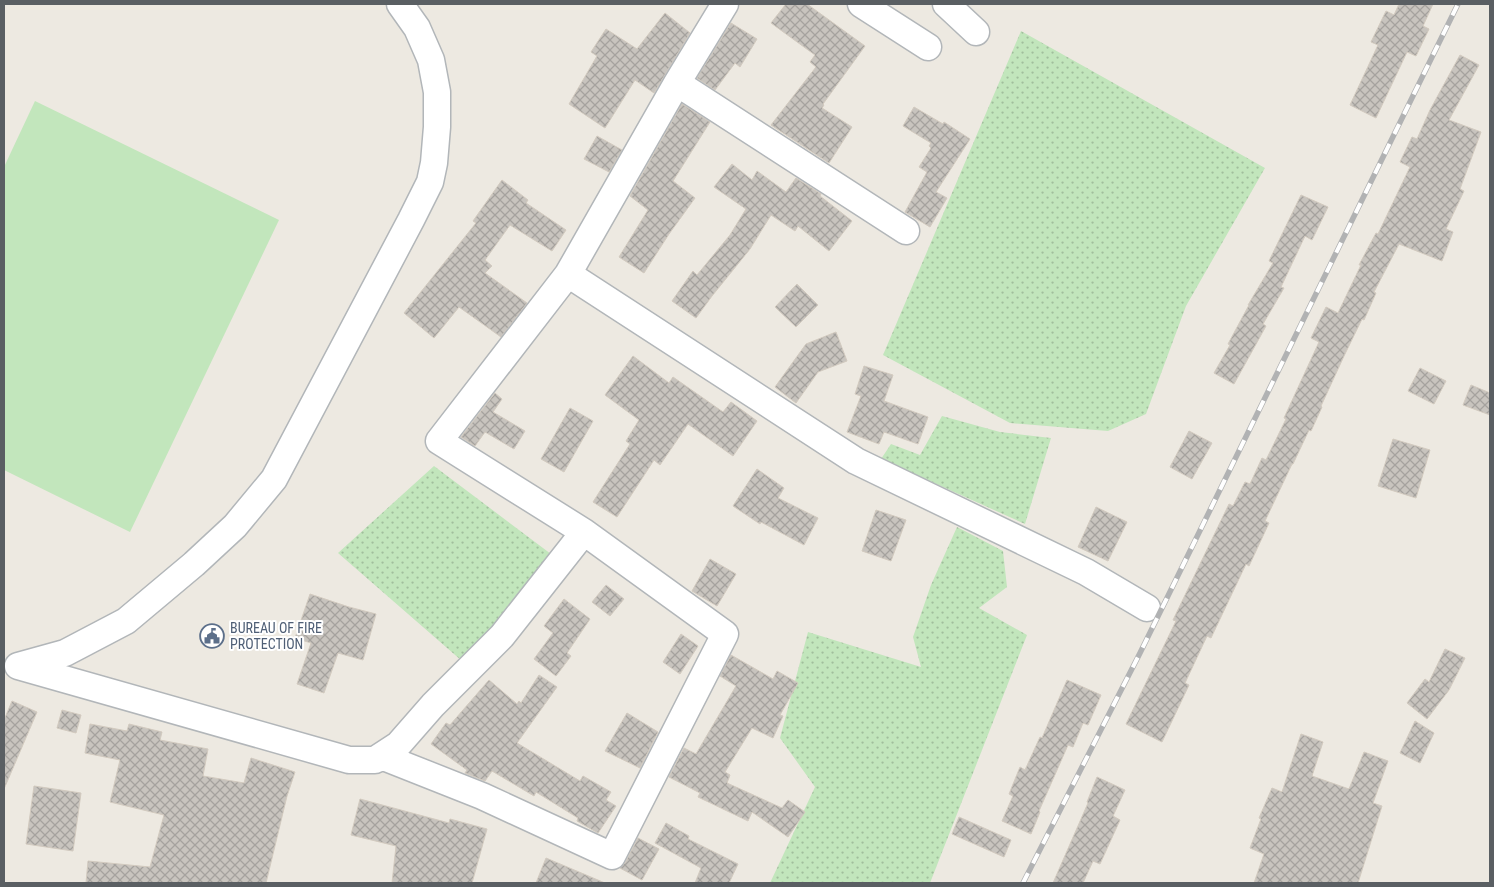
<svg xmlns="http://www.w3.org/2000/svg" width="1494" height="887" font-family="'Roboto Condensed',sans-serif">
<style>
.grass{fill:url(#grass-dots)}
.pitch{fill:#c2e6bc}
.building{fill:url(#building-cross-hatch);stroke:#d2cabf}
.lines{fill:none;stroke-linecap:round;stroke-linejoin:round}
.street-casing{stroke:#b2b6b9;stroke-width:29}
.street{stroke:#fff;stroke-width:26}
.rail-casing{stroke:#b1b2b3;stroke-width:5.5}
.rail{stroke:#fff;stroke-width:4;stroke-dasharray:11;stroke-linecap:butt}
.labels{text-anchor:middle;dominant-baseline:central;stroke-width:4;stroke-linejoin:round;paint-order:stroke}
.service-label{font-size:14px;fill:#4e5e75;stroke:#fff;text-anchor:start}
</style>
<defs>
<pattern id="grass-dots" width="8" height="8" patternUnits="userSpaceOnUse" patternTransform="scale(1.25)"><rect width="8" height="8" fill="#c2e6bc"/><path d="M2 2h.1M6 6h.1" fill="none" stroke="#a1be9c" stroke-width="1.8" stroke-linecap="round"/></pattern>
<pattern id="building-cross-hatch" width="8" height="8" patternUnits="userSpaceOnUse" patternTransform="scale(1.25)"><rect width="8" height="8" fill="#c8c4be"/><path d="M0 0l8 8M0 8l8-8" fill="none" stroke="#a5a29e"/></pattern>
</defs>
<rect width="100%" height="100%" fill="#ede9e1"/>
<!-- grass -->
<path class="grass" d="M 1021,31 L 1265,168 L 1186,306 L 1146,414 L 1108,431 L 1010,423 L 883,355 Z
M 942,416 L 1000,432 L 1051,438 L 1025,524 L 881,459 L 891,444 L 920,455 Z
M 434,466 L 555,557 L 462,661 L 338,553 Z
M 957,527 L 1003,551 L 1007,587 L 979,608 L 1027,635 L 930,883 L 770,883 L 815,787 L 780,738 L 808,632 L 921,667 L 913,637 L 931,585 Z"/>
<!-- pitch -->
<path class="pitch" d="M 35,101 L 279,220 L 130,532 L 4,470 L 4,167 Z"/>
<!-- building -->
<path class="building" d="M 786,4 L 807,4 L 865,46 L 823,104 L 824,105 L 822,108 L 852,127 L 829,163 L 771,125 L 816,67 L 810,62 L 815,55 L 771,23 Z
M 1399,4 L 1433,4 L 1423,26 L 1429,29 L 1416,56 L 1407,52 L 1376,118 L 1350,105 L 1378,45 L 1371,42 L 1386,11 L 1394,15 Z
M 665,13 L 690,33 L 654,93 L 635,80 L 605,128 L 569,104 L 597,56 L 591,52 L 606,29 L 637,49 Z
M 731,23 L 757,39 L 740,67 L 735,63 L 715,90 L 697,78 Z
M 1460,55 L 1479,65 L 1449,120 L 1481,132 L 1460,189 L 1464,191 L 1446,229 L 1453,232 L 1442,261 L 1399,244 L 1374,292 L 1376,293 L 1364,320 L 1362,319 L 1344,356 L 1321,406 L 1322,407 L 1311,431 L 1309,430 L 1293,464 L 1292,464 L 1265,521 L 1269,523 L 1249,566 L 1246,564 L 1211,638 L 1207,636 L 1185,683 L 1189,685 L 1162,742 L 1126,724 L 1176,621 L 1173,620 L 1229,504 L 1233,506 L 1245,482 L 1250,484 L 1262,458 L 1266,460 L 1286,419 L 1284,418 L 1319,342 L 1311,338 L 1326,307 L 1338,313 L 1361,265 L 1359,265 L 1376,233 L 1378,234 L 1410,167 L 1400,162 L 1412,137 L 1417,139 L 1430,110 Z
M 682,104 L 710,122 L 673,181 L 695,198 L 669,234 L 644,273 L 619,257 L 648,210 L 630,196 Z
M 914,107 L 943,124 L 944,122 L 970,139 L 936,192 L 947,198 L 930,227 L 905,212 L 927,172 L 919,167 L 931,148 L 929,146 L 931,143 L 903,126 Z
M 597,136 L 622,150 L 609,172 L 584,159 Z
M 732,164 L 752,180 L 757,171 L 786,192 L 796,178 L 821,194 L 820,196 L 852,221 L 829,251 L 798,226 L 795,231 L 771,215 L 750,249 L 712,296 L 696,318 L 672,301 L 693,271 L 697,275 L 730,235 L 746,209 L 714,187 Z
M 502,180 L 528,200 L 526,203 L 566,230 L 552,251 L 510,225 L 485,260 L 492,266 L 485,273 L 527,303 L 501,337 L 459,307 L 434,338 L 404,313 L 476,223 L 473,221 Z
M 1301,195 L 1328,207 L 1312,240 L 1305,236 L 1281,287 L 1284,288 L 1263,324 L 1266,326 L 1234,384 L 1214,373 L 1230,345 L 1228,344 L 1249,305 L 1248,305 L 1273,263 L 1269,261 Z
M 797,284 L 818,305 L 796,327 L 775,307 Z
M 836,332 L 847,361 L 818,372 L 796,403 L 775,387 L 806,344 Z
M 633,356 L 669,383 L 673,377 L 723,412 L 731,402 L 757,421 L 733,456 L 688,424 L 660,465 L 654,460 L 617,517 L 593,502 L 630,444 L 626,441 L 639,420 L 605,395 Z
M 864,366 L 893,375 L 884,401 L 928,417 L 918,444 L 884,432 L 879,444 L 847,432 L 861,396 L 855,394 Z
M 1420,368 L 1446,381 L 1434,404 L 1408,391 Z
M 1471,385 L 1490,393 L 1490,415 L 1463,405 Z
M 495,393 L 502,399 L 493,412 L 525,431 L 514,449 L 485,432 L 475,446 L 461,437 Z
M 570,408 L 593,421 L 564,472 L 541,459 Z
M 1189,431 L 1212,443 L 1192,479 L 1170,467 Z
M 1393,439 L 1430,450 L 1416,498 L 1378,486 Z
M 757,469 L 784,488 L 778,498 L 818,518 L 804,545 L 761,522 L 760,524 L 733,506 Z
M 1096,507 L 1127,522 L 1108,561 L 1078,547 Z
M 876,510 L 906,520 L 891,561 L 862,551 Z
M 710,559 L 736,574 L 717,606 L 692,591 Z
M 606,585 L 624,599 L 610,616 L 592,602 Z
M 310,594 L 349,607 L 376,614 L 363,660 L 338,653 L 324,693 L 297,684 L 311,643 L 295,638 Z
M 564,599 L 590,619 L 567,653 L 571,656 L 556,676 L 534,659 L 553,633 L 544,626 Z
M 681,634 L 698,646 L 680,674 L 663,662 Z
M 1445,649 L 1465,658 L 1449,690 L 1427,719 L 1407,703 L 1425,679 L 1429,682 Z
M 731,655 L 773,679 L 777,671 L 798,683 L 780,715 L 783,716 L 773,738 L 752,728 L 725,772 L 730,775 L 727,783 L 782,808 L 788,800 L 805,812 L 788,837 L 752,812 L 748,821 L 698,797 L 700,793 L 669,777 L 684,748 L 696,754 L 736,686 L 720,676 Z
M 539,675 L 557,687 L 517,743 L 580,781 L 583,776 L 611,792 L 606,800 L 616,806 L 598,833 L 577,821 L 578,818 L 536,792 L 534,796 L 492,771 L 485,781 L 465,773 L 467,770 L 431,744 L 446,723 L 450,725 L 489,680 L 517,704 L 519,701 L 521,703 Z
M 1067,680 L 1101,695 L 1088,725 L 1083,723 L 1073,747 L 1068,745 L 1039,811 L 1040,812 L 1031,834 L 1002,821 L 1013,796 L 1009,794 L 1020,767 L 1025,770 L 1040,737 L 1042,738 Z
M 12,701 L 37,712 L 4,789 L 4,720 Z
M 62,710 L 81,715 L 76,733 L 57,728 Z
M 627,713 L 658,732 L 640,768 L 605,751 Z
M 1415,721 L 1434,733 L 1420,763 L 1400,753 Z
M 90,724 L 127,731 L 129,724 L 162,732 L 160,740 L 208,749 L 203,776 L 244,783 L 251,758 L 295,772 L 287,796 L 266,883 L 86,883 L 88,861 L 150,867 L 164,815 L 110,802 L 120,760 L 85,753 Z
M 1301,734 L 1323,742 L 1312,776 L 1349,789 L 1364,752 L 1388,761 L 1373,803 L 1382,806 L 1358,883 L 1254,883 L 1264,854 L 1250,848 L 1261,819 L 1259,818 L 1272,788 L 1282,792 Z
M 1097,777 L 1125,790 L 1113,816 L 1120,820 L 1100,864 L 1093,861 L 1083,883 L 1053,883 L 1088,803 L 1087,802 Z
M 34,786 L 81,793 L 73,851 L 26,844 Z
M 360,799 L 449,823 L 450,819 L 487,829 L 472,883 L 392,883 L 396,846 L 351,835 Z
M 959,817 L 1011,840 L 1004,857 L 952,834 Z
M 666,823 L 689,836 L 688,839 L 738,864 L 729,883 L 695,883 L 701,868 L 655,843 Z
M 638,838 L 659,849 L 642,880 L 620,868 L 625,863 Z
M 546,858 L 605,883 L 536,883 Z"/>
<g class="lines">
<!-- street casing -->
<g class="street-casing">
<path id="street" d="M 861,4 L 928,47
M 946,4 L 976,32
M 677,83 L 906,231
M 568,274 L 856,461 L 1086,572 L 1147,608
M 18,666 L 65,653 L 126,621 L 194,564 L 235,526 L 274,479 L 411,220 L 430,182 L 434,163 L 437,127 L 437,92 L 431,60 L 417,28 L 400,4
M 18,666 L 349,760 L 375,760 L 398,745 L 433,705 L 502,636 L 584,532
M 381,756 L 482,796 L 612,856 L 725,634 L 584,532 L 439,441 L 568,274 L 677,83 L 725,4"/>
</g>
<!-- street -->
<use href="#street" class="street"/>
<!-- rail casing -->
<g class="rail-casing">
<path id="rail" d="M 1023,883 L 1140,653 L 1458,4"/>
</g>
<!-- rail -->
<use href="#rail" class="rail"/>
</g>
<!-- icons -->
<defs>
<g id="civic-ring" transform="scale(1.25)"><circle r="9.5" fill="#fff" stroke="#5c6f8a" stroke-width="1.5"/><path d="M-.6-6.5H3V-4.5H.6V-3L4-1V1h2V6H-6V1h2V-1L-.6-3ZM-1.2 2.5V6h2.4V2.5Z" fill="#5c6f8a"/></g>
</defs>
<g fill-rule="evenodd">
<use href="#civic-ring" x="212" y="636"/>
</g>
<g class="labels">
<!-- service labels -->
<g class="service-label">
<text x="230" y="628">BUREAU OF FIRE<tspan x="230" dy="16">PROTECTION</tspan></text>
</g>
</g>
<!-- border -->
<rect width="1494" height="887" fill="none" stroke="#5a5f63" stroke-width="10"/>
</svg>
